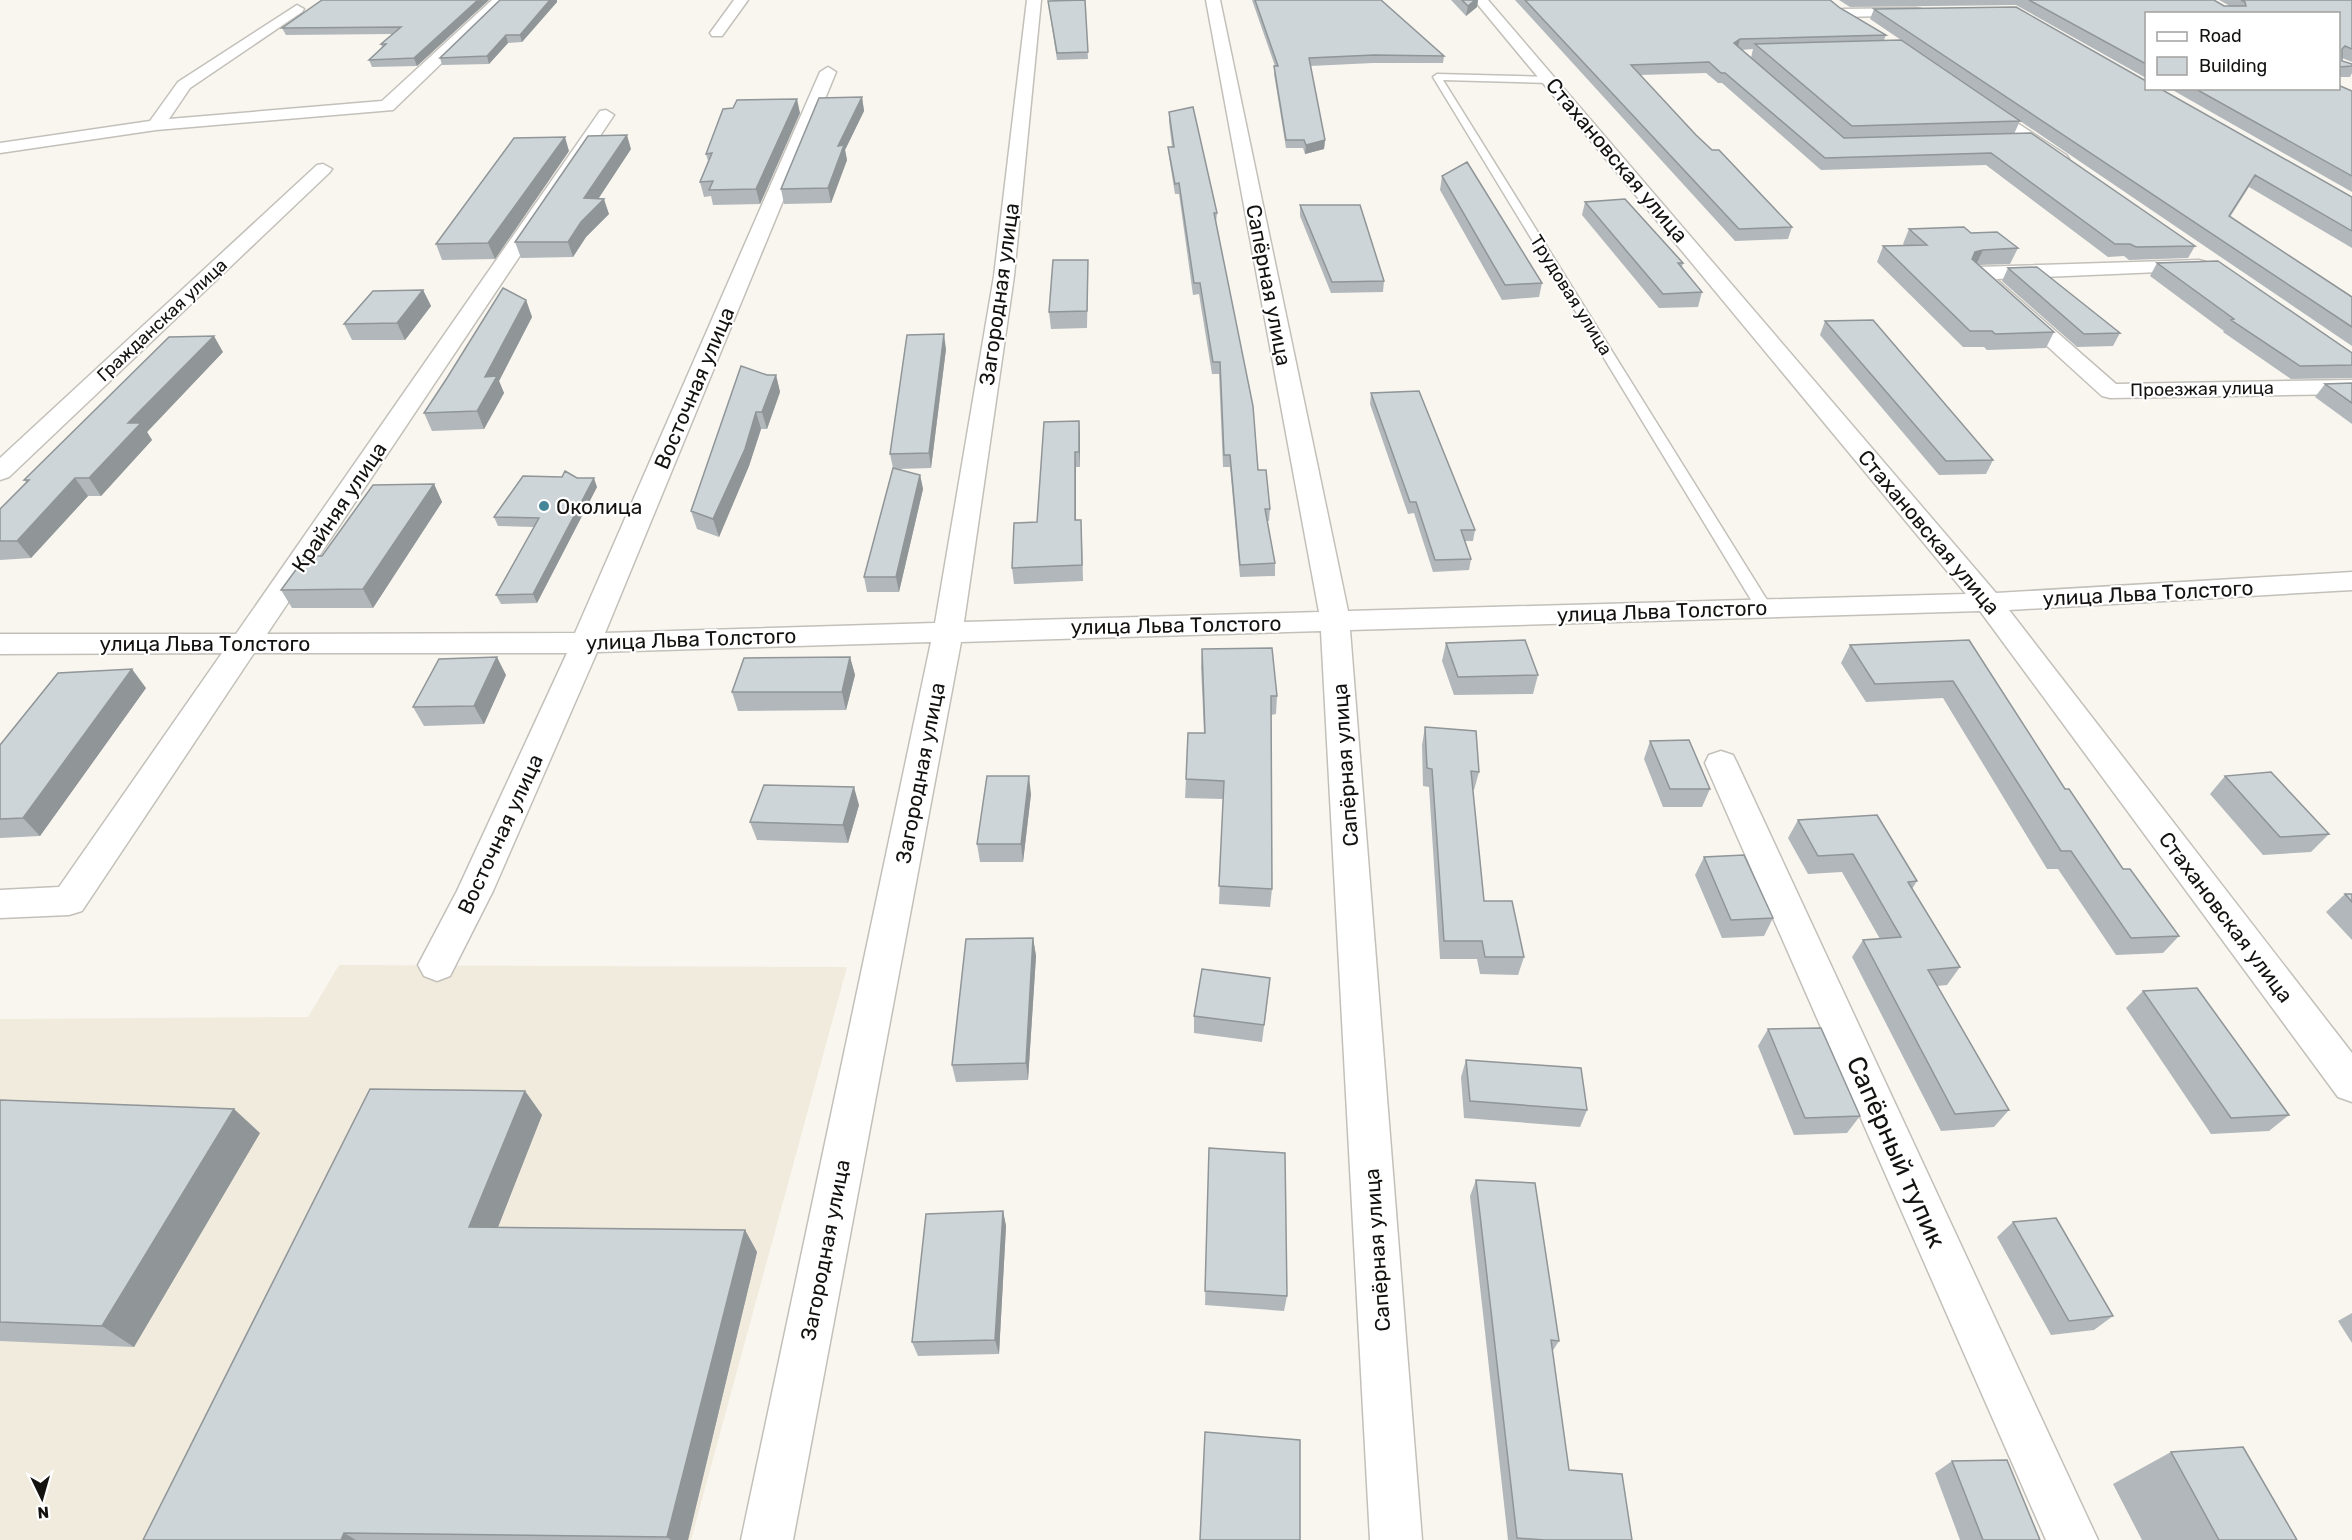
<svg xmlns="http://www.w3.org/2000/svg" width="2352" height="1540" font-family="Rubik,sans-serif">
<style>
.built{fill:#f1ebde}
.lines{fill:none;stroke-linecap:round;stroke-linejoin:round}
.lane-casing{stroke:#c3c0ba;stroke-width:3}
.street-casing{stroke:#c3c0ba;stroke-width:3}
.lane{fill:#fff;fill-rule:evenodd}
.street{fill:#fff;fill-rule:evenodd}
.wall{fill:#b1b7ba;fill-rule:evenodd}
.shaded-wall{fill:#909597}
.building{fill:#ced5d8;stroke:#909597;stroke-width:1.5}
.poi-dot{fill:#458699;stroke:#fff;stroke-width:2}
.labels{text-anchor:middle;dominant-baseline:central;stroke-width:4.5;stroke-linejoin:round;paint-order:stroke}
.far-street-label{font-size:18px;fill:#131210;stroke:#fff}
.street-label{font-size:21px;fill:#131210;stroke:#fff}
.poi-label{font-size:21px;fill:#131210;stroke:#fff;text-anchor:start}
.near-street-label{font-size:26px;fill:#131210;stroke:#fff}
</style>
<rect width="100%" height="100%" fill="#f9f6f0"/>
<!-- built -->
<path class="built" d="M 339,965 L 847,967 L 691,1540 L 0,1540 L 0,1019 L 308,1017 Z"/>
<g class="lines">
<!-- lane casing -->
<g class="lane-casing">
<path id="lane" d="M 1437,74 L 1550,77 L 1554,80 L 1550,83 L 1443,80 L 1772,608 L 1770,612 L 1758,612 L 1756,608 L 1433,77 Z"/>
</g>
<!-- street casing -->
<g class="street-casing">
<path id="street" d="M 492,0 L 507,0 L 393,110 L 156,130 L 0,153 L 0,143 L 150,121 L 178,82 L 297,5 L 304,9 L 302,12 L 190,88 L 169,119 L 382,101 Z
M 734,0 L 748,0 L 722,36 L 712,36 L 710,33 Z
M 1027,0 L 1041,0 L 1014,276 L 964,622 L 1319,612 L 1206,0 L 1220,0 L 1348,611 L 1966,594 L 1474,0 L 1488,0 L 1996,593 L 2352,572 L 2352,590 L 2009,610 L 2352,1053 L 2352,1102 L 2338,1097 L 1980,611 L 1350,630 L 1422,1540 L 1370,1540 L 1321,631 L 961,642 L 793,1540 L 741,1540 L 931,642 L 597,652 L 493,891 L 450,976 L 437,981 L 424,976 L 418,965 L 457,891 L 567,653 L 254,653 L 82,911 L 69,915 L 0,918 L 0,890 L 59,887 L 222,653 L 0,654 L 0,634 L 236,634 L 600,111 L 606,110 L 614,115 L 267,634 L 575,633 L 820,72 L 828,67 L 836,72 L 605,633 L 935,623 L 994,276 Z
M 1916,8 L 1921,9 L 1921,15 L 1843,17 L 1836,13 L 1843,9 Z
M 1979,98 L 2066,155 L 2069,159 L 2066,163 L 2054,163 L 1973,106 L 1971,103 L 1973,100 Z
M 323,164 L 332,169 L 329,173 L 9,477 L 0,480 L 0,458 L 317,165 Z
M 2199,260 L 2206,262 L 2209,266 L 2206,270 L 1996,279 L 2116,384 L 2352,380 L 2352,394 L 2110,398 L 2102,396 L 1967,273 L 1970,269 L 1977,267 Z
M 1721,751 L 1733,755 L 1737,763 L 2098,1540 L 2046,1540 L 1705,763 L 1709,755 Z"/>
</g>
<!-- lane -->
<use href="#lane" class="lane"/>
<!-- street -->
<use href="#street" class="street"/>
</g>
<!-- wall -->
<path class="wall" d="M 489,0 L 417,66 L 372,67 L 369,60 L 382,47 L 381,44 L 392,34 L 286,35 L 282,28 Z
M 500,0 L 557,0 L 557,2 L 522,42 L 508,43 L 489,64 L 442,65 L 440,58 Z
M 1085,0 L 1088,59 L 1057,60 L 1048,1 Z
M 1252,0 L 1381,0 L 1444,56 L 1443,63 L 1373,63 L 1310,66 L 1325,140 L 1324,149 L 1305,154 L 1303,148 L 1286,148 L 1274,74 L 1275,66 Z
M 1451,0 L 1478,0 L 1477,7 L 1466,16 Z
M 1515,0 L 1830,0 L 1840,8 L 1886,35 L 1884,40 L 1901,40 L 1870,19 L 1874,9 L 2352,197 L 2352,248 L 2249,187 L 2230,217 L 2352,297 L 2352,346 L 1998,106 L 2020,121 L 2014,134 L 2195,246 L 2188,258 L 2129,260 L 2124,256 L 2108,257 L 1986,165 L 1821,170 L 1722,83 L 1718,83 L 1706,73 L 1640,75 L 1696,135 L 1792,227 L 1788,239 L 1735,241 ZM 1753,49 L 1751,58 L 1741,50 Z
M 1839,0 L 2214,0 L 2224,6 L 2230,6 L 2219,0 L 2352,0 L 2352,62 L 2342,58 L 2342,61 L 2352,64 L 2352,73 L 2350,77 L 2338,77 L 2338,14 L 2146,14 L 2146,78 L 2016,5 L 1850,7 Z
M 2169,88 L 2338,88 L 2352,91 L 2352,192 Z
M 862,97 L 864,111 L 845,150 L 847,160 L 831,203 L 784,204 L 781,189 Z
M 1169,112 L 1217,213 L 1216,223 L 1258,470 L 1270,509 L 1269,521 L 1267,521 L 1275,563 L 1275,576 L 1240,577 L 1230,467 L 1223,467 L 1219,374 L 1212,374 L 1199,294 L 1193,295 L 1179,194 L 1175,194 L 1169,157 L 1168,147 L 1172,147 L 1169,122 Z
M 800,113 L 760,204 L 713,205 L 711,196 L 704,197 L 700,182 L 708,161 L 706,154 Z
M 631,149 L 598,199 L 609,214 L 586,237 L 573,257 L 521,258 L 515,242 Z
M 569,151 L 495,259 L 442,260 L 436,244 Z
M 1442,176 L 1542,283 L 1539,297 L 1502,300 L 1440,190 Z
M 1585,202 L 1683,263 L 1682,267 L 1702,292 L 1698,307 L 1659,308 L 1582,215 Z
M 1300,205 L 1384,281 L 1383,292 L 1331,293 L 1300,216 Z
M 1909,229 L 1971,233 L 2018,248 L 2010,264 L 1979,265 L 2054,332 L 2046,348 L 1987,350 L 1984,347 L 1963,347 L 1877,262 L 1883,246 L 1905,246 L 1903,244 Z
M 2157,263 L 2352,353 L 2352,378 L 2291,379 L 2223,332 L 2224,331 L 2150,276 Z
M 2008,268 L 2120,333 L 2113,346 L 2077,347 L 2002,281 Z
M 1088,276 L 1087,328 L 1051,329 L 1049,312 Z
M 423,290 L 431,306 L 405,340 L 352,340 L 344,324 Z
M 526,300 L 532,317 L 499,381 L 504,393 L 484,429 L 432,431 L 424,413 Z
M 1825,321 L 1993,460 L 1986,474 L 1939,475 L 1820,335 Z
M 946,349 L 931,468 L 898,469 L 920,475 L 923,489 L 899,592 L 867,592 L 864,577 L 893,468 L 890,454 Z
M 223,352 L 147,432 L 152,440 L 101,496 L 88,496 L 31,558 L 0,560 L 0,509 L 26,482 L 24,480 Z
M 767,375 L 776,375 L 780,392 L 767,429 L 761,429 L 749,466 L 719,537 L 697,529 L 691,511 Z
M 2352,383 L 2352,424 L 2315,397 L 2325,384 Z
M 1371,393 L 1475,530 L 1473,541 L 1465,541 L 1471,559 L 1469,570 L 1433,572 L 1414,513 L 1408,514 L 1370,404 Z
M 1079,421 L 1080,436 L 1080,467 L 1076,467 L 1076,520 L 1082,536 L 1083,581 L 1014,584 L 1012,568 L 1037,522 Z
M 577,478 L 597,487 L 537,603 L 501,604 L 496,595 L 534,527 L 498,526 L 494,517 Z
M 434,484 L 442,502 L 373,608 L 292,608 L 281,590 L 322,556 Z
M 1969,640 L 2065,789 L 2123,869 L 2179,936 L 2163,953 L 2116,955 L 2058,869 L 2047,869 L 1943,698 L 1866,702 L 1841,663 L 1850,645 Z
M 1446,643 L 1538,675 L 1533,694 L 1454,695 L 1442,661 Z
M 1202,649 L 1277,696 L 1276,714 L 1271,715 L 1272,889 L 1270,907 L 1219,904 L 1223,799 L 1185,798 L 1186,779 L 1204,733 L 1201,667 Z
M 850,657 L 855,675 L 846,710 L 738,711 L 732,692 Z
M 506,675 L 484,724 L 424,726 L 413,707 Z
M 146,688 L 40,836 L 0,838 L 0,745 Z
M 1425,727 L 1479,772 L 1474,790 L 1473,790 L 1484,901 L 1524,957 L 1518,975 L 1480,974 L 1477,959 L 1440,959 L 1429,787 L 1423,786 L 1422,745 Z
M 1650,741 L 1710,789 L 1702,807 L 1663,807 L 1644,759 Z
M 2225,776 L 2329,834 L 2311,852 L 2263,855 L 2210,794 Z
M 1031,794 L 1023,862 L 980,862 L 977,844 Z
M 859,805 L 848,843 L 757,840 L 750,822 Z
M 1798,820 L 1917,881 L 1912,889 L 1960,967 L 1947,985 L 1937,986 L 2009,1110 L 1994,1127 L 1941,1131 L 1852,957 L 1863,940 L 1880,939 L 1842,872 L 1808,874 L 1788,838 Z
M 1704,857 L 1773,918 L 1764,936 L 1722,938 L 1695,875 Z
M 2345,894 L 2352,894 L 2352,940 L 2326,912 Z
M 1033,938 L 1036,956 L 1028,1080 L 956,1082 L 952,1065 Z
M 2143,991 L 2289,1115 L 2269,1131 L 2211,1134 L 2126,1008 Z
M 1268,995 L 1262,1042 L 1194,1033 L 1194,1016 Z
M 1768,1029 L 1860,1116 L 1847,1133 L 1794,1135 L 1758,1046 Z
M 1466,1060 L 1587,1110 L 1580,1127 L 1464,1118 L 1461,1077 Z
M 525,1091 L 542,1115 L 498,1227 L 745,1230 L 757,1252 L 688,1540 L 143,1540 Z
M 0,1100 L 260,1133 L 134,1347 L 0,1341 Z
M 1209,1148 L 1287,1296 L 1284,1311 L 1205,1305 Z
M 1476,1180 L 1559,1341 L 1552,1352 L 1569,1470 L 1632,1540 L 1508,1540 L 1470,1196 Z
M 1003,1211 L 1006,1226 L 999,1354 L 918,1356 L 912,1342 Z
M 2013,1222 L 2113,1316 L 2094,1330 L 2051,1335 L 1997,1237 Z
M 2352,1313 L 2352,1343 L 2338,1321 Z
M 2171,1452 L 2297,1540 L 2142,1540 L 2113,1484 Z
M 1952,1461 L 2040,1540 L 1960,1540 L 1935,1473 Z"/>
<!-- shaded-wall -->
<path class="shaded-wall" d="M 478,0 L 489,0 L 417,66 L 414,58 Z
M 550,0 L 557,0 L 557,2 L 522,42 L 520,35 Z
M 1475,0 L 1478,0 L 1477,7 L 1466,16 L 1468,6 Z
M 506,35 L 508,43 L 489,64 L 487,56 Z
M 1740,39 L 1737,50 L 1734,43 Z
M 862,97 L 864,111 L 845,150 L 847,160 L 831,203 L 828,188 L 838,146 Z
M 797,99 L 800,113 L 760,204 L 756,189 Z
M 627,135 L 631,149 L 589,213 L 584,198 Z
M 565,137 L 569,151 L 495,259 L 488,243 Z
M 1325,140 L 1324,149 L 1305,154 L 1306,145 Z
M 604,199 L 609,214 L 586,237 L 573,257 L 568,242 L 581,222 Z
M 1983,250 L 1976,265 L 1968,268 L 1975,252 Z
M 423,290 L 431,306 L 405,340 L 397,323 Z
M 526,300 L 532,317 L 499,381 L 504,393 L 484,429 L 477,411 L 485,377 Z
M 944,334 L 946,349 L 931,468 L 929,453 Z
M 214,336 L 223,352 L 147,432 L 152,440 L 101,496 L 89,478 L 128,423 Z
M 776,375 L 780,392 L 767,429 L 762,412 Z
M 756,412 L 761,429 L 749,466 L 719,537 L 713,519 Z
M 1079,421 L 1080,436 L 1080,467 L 1079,452 Z
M 1075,452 L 1076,467 L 1076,536 L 1075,520 Z
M 920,475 L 923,489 L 899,592 L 896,577 Z
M 75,478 L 88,496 L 31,558 L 17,541 Z
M 594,478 L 597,487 L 537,603 L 533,594 Z
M 434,484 L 442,502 L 373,608 L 363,589 Z
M 497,657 L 506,675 L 484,724 L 474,706 Z
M 850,657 L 855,675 L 846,710 L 842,692 Z
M 132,669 L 146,688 L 40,836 L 23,818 Z
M 1029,776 L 1031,794 L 1023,862 L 1021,844 Z
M 854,787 L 859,805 L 848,843 L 843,825 Z
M 1033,938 L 1036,956 L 1028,1080 L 1026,1063 Z
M 525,1091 L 542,1115 L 489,1250 L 469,1227 Z
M 234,1109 L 260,1133 L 134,1347 L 102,1326 Z
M 1003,1211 L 1006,1226 L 999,1354 L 995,1340 Z
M 745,1230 L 757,1252 L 688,1540 L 671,1540 L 667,1537 Z
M 344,1533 L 356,1540 L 341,1540 Z"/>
<!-- building -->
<path class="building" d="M 322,0 L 478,0 L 414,58 L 369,60 L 386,44 L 381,44 L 401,27 L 282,28 Z
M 500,0 L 550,0 L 520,35 L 506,35 L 487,56 L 440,58 Z
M 1085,0 L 1088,52 L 1057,53 L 1048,1 Z
M 1255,0 L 1381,0 L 1444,56 L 1374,55 L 1309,58 L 1325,140 L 1306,145 L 1304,140 L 1286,140 L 1274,66 L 1278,66 Z
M 1462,0 L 1475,0 L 1468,6 Z
M 1525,0 L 1830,0 L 1840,8 L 1886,35 L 1740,39 L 1734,43 L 1844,138 L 2031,133 L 2195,246 L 2136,247 L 2130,244 L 2115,244 L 1991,153 L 1825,158 L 1725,73 L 1721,73 L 1709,62 L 1631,65 L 1696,135 L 1712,150 L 1719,150 L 1792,227 L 1739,229 Z
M 2029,0 L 2214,0 L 2224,6 L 2246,6 L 2245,2 L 2241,0 L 2352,0 L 2352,49 L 2345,46 L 2342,49 L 2342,61 L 2352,64 L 2352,66 L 2338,67 L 2338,14 L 2146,14 L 2146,64 Z
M 2016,7 L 2146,81 L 2146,88 L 2159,88 L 2352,197 L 2352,231 L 2255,175 L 2229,216 L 2352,297 L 2352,327 L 1874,9 Z
M 1901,40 L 2020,121 L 1852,126 L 1755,44 Z
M 2338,85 L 2352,91 L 2352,176 L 2194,88 L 2338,88 Z
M 862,97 L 838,146 L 844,145 L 828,188 L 781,189 L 819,98 Z
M 797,99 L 756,189 L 709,190 L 713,181 L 700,182 L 712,153 L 706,154 L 723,109 L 733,108 L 737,100 Z
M 1193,107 L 1217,213 L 1214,213 L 1253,406 L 1258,470 L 1266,470 L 1270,509 L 1265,509 L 1275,563 L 1240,565 L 1230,455 L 1224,455 L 1220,362 L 1213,362 L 1200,283 L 1194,283 L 1179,183 L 1175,184 L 1168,147 L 1174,147 L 1169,112 Z
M 627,135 L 584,198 L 604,199 L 581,222 L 568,242 L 515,242 L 588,136 Z
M 565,137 L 488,243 L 436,244 L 514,138 Z
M 1467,162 L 1542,283 L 1505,285 L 1442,176 Z
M 1625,199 L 1683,263 L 1678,263 L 1702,292 L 1663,294 L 1585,202 Z
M 1300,205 L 1360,205 L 1384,281 L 1332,282 Z
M 1964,227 L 1971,233 L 1997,232 L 2018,248 L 1983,250 L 1975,252 L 1972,259 L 2054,332 L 1995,334 L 1992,331 L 1970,331 L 1883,246 L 1927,245 L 1909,229 Z
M 1053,260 L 1088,260 L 1087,311 L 1049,312 Z
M 2218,261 L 2352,353 L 2352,365 L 2300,366 L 2231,320 L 2234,319 L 2157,263 Z
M 2037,267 L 2120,333 L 2084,334 L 2008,268 Z
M 503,288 L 526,300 L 485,377 L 497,376 L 477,411 L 424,413 L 447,378 Z
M 423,290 L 397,323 L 344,324 L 373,291 Z
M 1873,320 L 1993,460 L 1946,461 L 1825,321 Z
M 944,334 L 929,453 L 890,454 L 907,335 Z
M 214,336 L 128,423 L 141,423 L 89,478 L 75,478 L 17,541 L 0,541 L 0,509 L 29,480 L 24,480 L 169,337 Z
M 741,366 L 767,375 L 776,375 L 762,412 L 756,412 L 745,449 L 713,519 L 691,511 Z
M 2352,383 L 2352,403 L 2325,384 Z
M 1419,391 L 1475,530 L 1461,530 L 1471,559 L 1435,560 L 1416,502 L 1410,502 L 1371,393 Z
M 1079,421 L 1079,452 L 1075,452 L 1075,520 L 1081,520 L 1082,565 L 1012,568 L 1014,523 L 1037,522 L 1044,422 Z
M 893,468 L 920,475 L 896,577 L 864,577 Z
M 565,471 L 577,478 L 594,478 L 533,594 L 496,595 L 539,518 L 494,517 L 523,476 L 562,477 Z
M 434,484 L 363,589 L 281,590 L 306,556 L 322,556 L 373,485 Z
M 1525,640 L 1538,675 L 1458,677 L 1446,643 Z
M 1969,640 L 2065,789 L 2069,789 L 2123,869 L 2130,869 L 2179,936 L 2131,938 L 2071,851 L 2061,851 L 1953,681 L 1875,684 L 1850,645 Z
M 1272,648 L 1277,696 L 1271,696 L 1272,889 L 1219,886 L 1224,781 L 1186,779 L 1188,733 L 1205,733 L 1202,649 Z
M 497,657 L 474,706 L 413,707 L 439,659 Z
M 850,657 L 842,692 L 732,692 L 744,658 Z
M 132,669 L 23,818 L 0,819 L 0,745 L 58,673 Z
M 1425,727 L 1476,731 L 1479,772 L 1471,771 L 1484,901 L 1512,901 L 1524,957 L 1485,957 L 1482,941 L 1444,941 L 1432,769 L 1427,768 Z
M 1689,740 L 1710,789 L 1670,789 L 1650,741 Z
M 2271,772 L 2329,834 L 2280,837 L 2225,776 Z
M 987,776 L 1029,776 L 1021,844 L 977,844 Z
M 764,785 L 854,787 L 843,825 L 750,822 Z
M 1877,815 L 1917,881 L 1908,882 L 1960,967 L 1928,970 L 2009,1110 L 1955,1114 L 1863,940 L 1901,937 L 1853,854 L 1818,856 L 1798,820 Z
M 1744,855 L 1773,918 L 1731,920 L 1704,857 Z
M 2345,894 L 2352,894 L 2352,902 Z
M 1033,938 L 1026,1063 L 952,1065 L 966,939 Z
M 1202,969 L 1270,978 L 1264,1025 L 1194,1016 Z
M 2197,988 L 2289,1115 L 2231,1118 L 2143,991 Z
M 1821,1028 L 1860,1116 L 1805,1118 L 1768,1029 Z
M 1466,1060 L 1581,1068 L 1587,1110 L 1470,1101 Z
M 370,1089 L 525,1091 L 469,1227 L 745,1230 L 667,1537 L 344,1533 L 341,1540 L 143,1540 Z
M 0,1100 L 234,1109 L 102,1326 L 0,1322 Z
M 1209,1148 L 1285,1153 L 1287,1296 L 1205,1291 Z
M 1476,1180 L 1535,1183 L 1559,1341 L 1551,1340 L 1569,1470 L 1622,1474 L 1632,1540 L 1545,1540 L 1517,1538 Z
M 1003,1211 L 995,1340 L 912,1342 L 926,1214 Z
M 2056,1218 L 2113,1316 L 2069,1321 L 2013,1222 Z
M 1205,1432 L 1300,1440 L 1300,1540 L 1200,1540 Z
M 2243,1447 L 2297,1540 L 2219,1540 L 2171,1452 Z
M 2007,1460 L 2040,1540 L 1983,1540 L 1952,1461 Z"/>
<!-- markers -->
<circle class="poi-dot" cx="544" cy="506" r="6"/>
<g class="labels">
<!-- far-street labels -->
<g class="far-street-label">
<text transform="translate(1571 295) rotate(58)">Трудовая улица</text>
<text transform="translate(162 320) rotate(-43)">Гражданская улица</text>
<text transform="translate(2202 389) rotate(-1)">Проезжая улица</text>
</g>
<!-- street labels -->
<g class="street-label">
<text transform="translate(1617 160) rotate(50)">Стахановская улица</text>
<text transform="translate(1269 285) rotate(79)">Сапёрная улица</text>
<text transform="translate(999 294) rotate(-82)">Загородная улица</text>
<text transform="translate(694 388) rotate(-67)">Восточная улица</text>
<text transform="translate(339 507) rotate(-56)">Крайняя улица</text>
<text transform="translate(1929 532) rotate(50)">Стахановская улица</text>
<text transform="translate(2148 593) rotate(-3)">улица Льва Толстого</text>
<text transform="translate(1662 611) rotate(-2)">улица Льва Толстого</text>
<text transform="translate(1176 625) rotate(-1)">улица Льва Толстого</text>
<text transform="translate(691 639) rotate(-2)">улица Льва Толстого</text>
<text x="205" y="643">улица Льва Толстого</text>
<text transform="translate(1345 765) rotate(-94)">Сапёрная улица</text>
<text transform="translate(920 773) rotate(-79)">Загородная улица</text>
<text transform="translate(500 834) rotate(-65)">Восточная улица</text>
<text transform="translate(2226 917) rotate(53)">Стахановская улица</text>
<text transform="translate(825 1250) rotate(-79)">Загородная улица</text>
<text transform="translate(1377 1250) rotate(-94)">Сапёрная улица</text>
</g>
<!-- poi labels -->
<g class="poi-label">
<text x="556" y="506">Околица</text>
</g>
<!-- near-street labels -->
<g class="near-street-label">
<text transform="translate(1896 1152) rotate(66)">Сапёрный тупик</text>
</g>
</g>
<!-- legend -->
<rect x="2145" y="12" width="195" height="78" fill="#ffffff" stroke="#a1a09f" stroke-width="1.5"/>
<rect x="2157" y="32" width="30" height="9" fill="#ffffff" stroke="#a1a09f" stroke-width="1.5"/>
<text x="2199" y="42" font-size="18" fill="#131210">Road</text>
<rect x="2157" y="57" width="30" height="18" fill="#ced5d8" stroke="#a1a09f" stroke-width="1.5"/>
<text x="2199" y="72" font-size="18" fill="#131210">Building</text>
<!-- north arrow -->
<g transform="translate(42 1498) rotate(175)" stroke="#ffffff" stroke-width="4.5" paint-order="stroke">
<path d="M0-4.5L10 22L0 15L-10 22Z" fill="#131210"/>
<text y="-9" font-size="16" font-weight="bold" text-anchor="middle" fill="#131210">N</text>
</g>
</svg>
